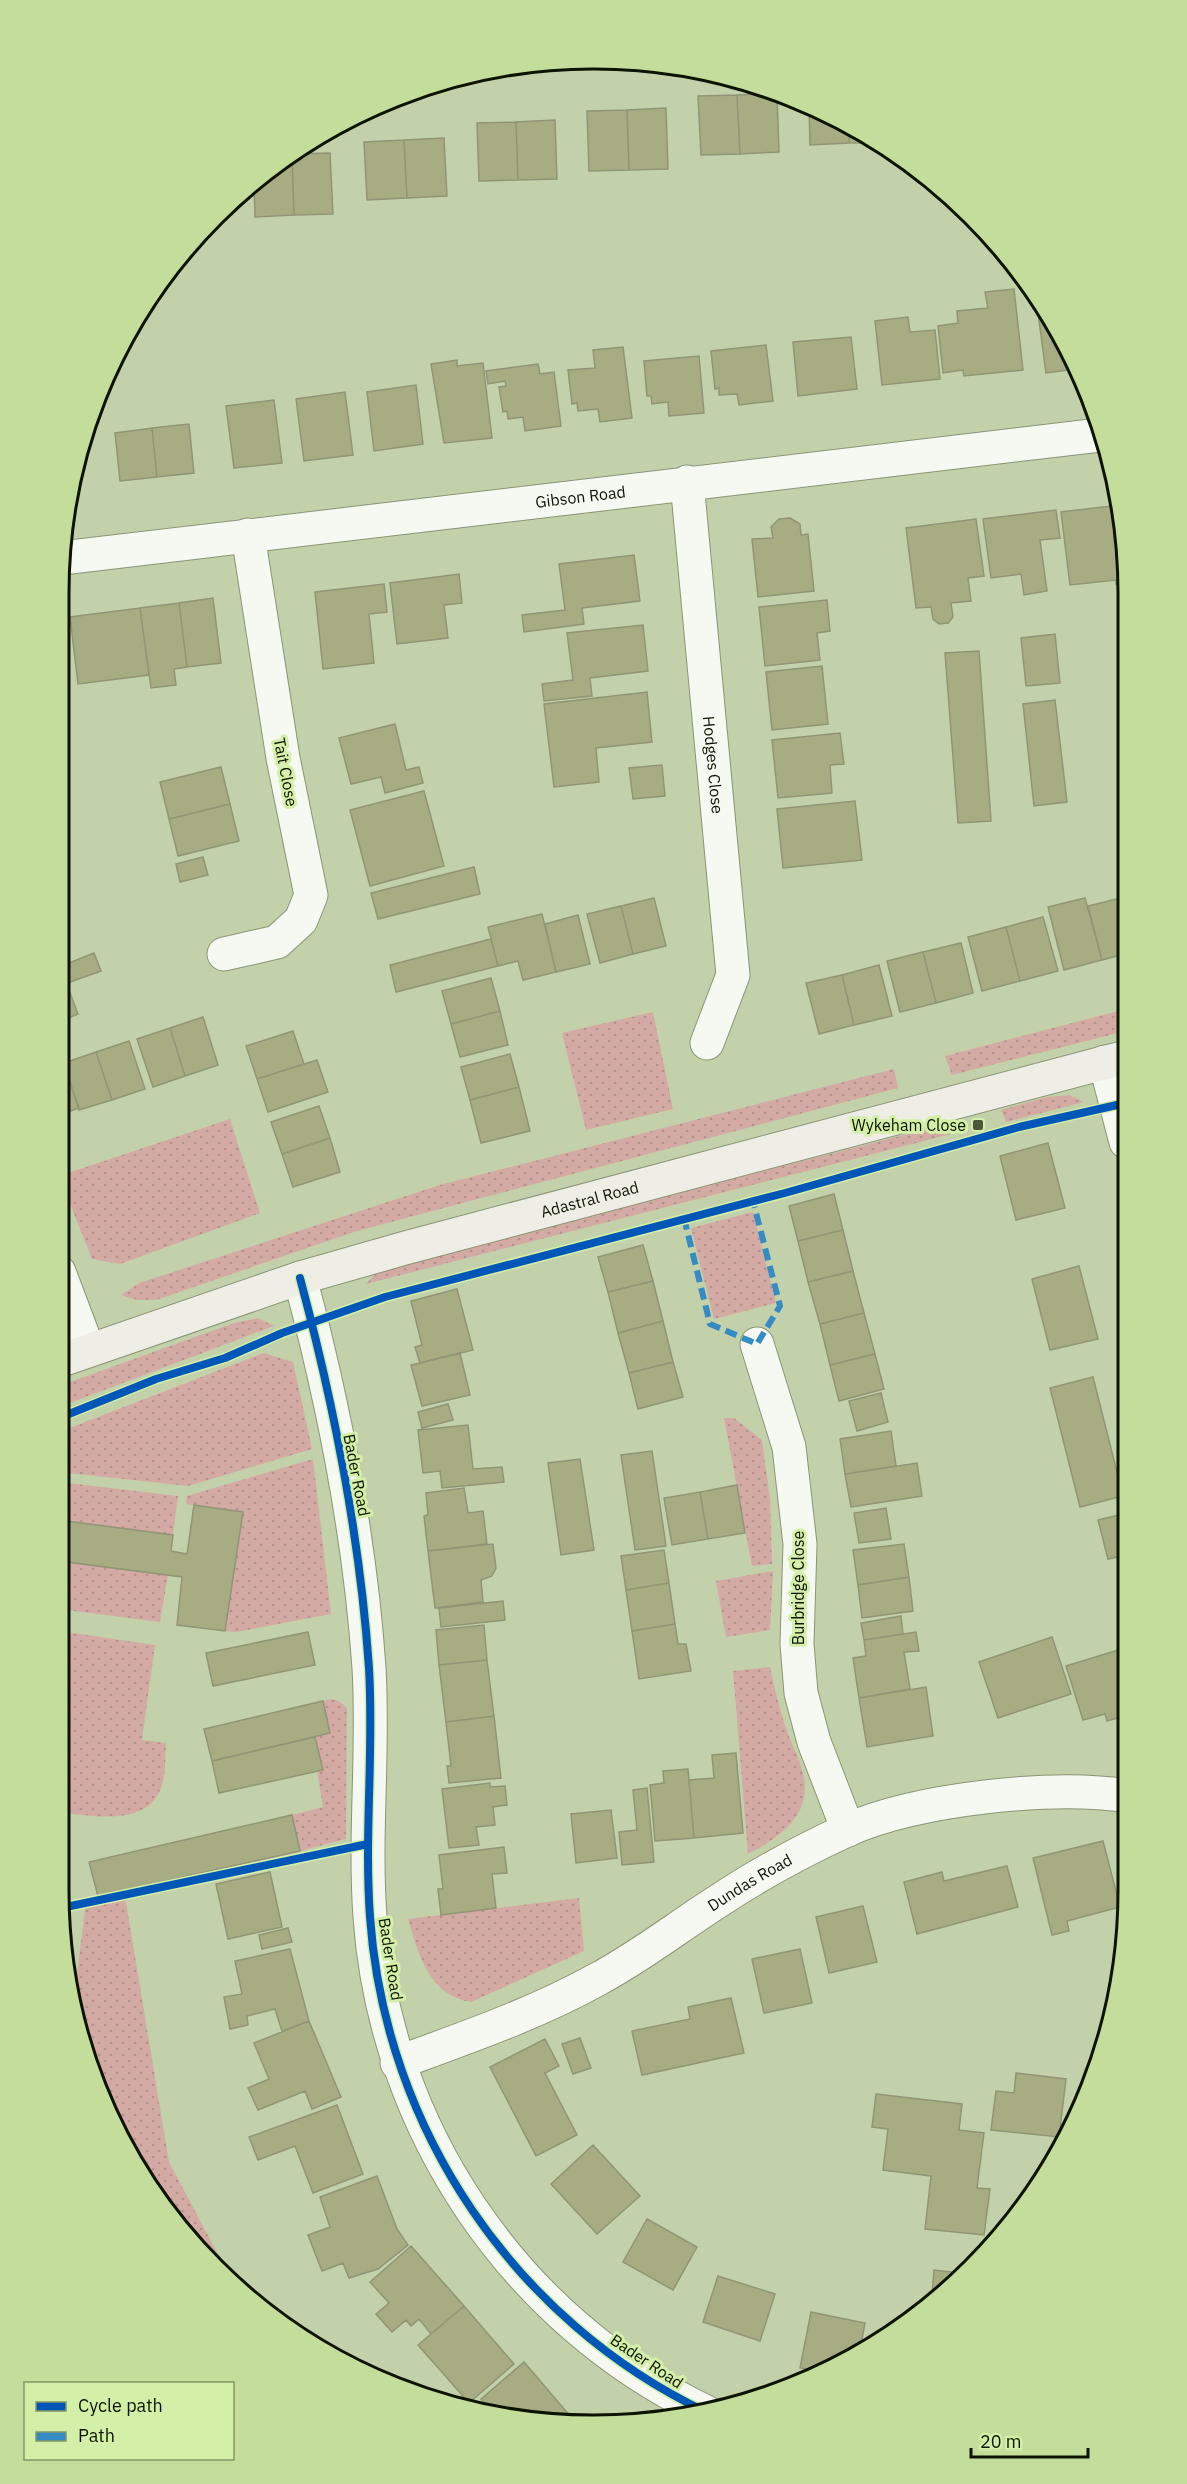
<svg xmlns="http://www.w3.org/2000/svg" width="1187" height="2484" font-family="'IBM Plex Sans',sans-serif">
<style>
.grass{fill:url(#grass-dots)}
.building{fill:#a8ac82;stroke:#909575;stroke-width:1.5}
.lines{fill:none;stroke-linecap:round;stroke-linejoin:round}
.street-casing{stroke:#8a9576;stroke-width:35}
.secondary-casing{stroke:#8a9576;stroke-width:35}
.street{stroke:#f6f8f2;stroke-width:33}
.secondary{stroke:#eeeee6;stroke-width:33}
.quiet{stroke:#358bc4;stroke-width:6;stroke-dasharray:12 6;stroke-linecap:butt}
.cycleway-casing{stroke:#d4efa7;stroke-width:11}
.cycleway{stroke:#0057b8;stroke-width:8}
.poi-dot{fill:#4c563b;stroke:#d4efa7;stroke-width:2}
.labels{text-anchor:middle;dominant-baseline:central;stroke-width:6;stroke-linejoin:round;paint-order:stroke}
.street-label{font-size:16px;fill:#0c1400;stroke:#d4efa7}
.poi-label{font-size:16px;fill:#0c1400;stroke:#d4efa7;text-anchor:end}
.rim{fill:none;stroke:#0c1400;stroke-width:3}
</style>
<defs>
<pattern id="grass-dots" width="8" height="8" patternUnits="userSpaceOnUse" patternTransform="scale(1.5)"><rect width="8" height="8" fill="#d4aaa4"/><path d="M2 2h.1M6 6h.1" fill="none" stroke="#b5918b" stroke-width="1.8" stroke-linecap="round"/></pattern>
</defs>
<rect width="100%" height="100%" fill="#c3d1aa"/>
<!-- grass -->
<path class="grass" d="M 1126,1009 L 1126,1031 L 952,1075 L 945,1056 Z
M 653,1012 L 673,1109 L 586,1130 L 562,1033 Z
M 894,1069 L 898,1088 L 357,1231 L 156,1300 L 137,1300 L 121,1295 L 139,1283 L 440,1185 Z
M 1069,1095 L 1084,1102 L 1006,1122 L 1001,1110 L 1048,1097 Z
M 230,1119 L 260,1213 L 120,1264 L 92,1259 L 59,1176 Z
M 947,1124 L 951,1134 L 366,1284 L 375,1274 L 391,1267 Z
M 753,1212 L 776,1303 L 714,1319 L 691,1228 Z
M 258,1318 L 274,1326 L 59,1407 L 59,1386 L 234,1323 Z
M 264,1353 L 293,1362 L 312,1449 L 188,1486 L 59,1472 L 59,1432 Z
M 724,1418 L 734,1418 L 762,1440 L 770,1499 L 772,1564 L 752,1566 Z
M 313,1459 L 331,1614 L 236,1632 L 225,1631 L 243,1512 L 186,1504 L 187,1496 Z
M 59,1482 L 178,1496 L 173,1535 L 59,1520 Z
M 59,1561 L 168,1575 L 160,1622 L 59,1609 Z
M 773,1571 L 770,1630 L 726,1637 L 716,1581 Z
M 59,1631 L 155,1645 L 142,1740 L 166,1743 C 165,1756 166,1772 162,1785 C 149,1828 92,1816 59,1812 Z
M 770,1667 C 775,1690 780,1712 788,1734 C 794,1749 801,1762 804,1778 C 811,1816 777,1839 748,1854 L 733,1671 Z
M 331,1699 L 339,1701 L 347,1708 L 346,1839 L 300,1851 L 292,1815 L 323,1807 L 317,1771 L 323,1769 L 315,1737 L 330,1733 L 323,1701 Z
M 124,1890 L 169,2162 L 228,2273 L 191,2243 L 130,2158 L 87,2063 L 75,1990 L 85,1909 L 98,1896 Z
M 579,1898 L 584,1951 L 471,2002 C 429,1996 418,1953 408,1919 Z"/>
<!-- building -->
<path class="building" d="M 777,93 L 779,152 L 740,154 L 737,95 Z
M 737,95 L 740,154 L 701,155 L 698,96 Z
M 809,105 L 849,128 L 849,143 L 810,145 Z
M 666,108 L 668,169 L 629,170 L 627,110 Z
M 627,110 L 629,170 L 589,171 L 587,111 Z
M 555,120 L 557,179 L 518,180 L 516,122 Z
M 516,122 L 518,180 L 479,181 L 477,123 Z
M 849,128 L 873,143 L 849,143 Z
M 444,138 L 447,196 L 407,198 L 404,140 Z
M 404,140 L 407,198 L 367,200 L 364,142 Z
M 330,153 L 333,214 L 294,215 L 292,154 Z
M 292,154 L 294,215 L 255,217 L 254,183 Z
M 1014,289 L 1023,370 L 964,376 L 963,370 L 943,373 L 938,326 L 958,323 L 957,311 L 988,308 L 985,292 Z
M 1038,313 L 1044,313 L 1077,369 L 1046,373 Z
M 908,317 L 910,332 L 935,330 L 940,379 L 882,385 L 875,321 Z
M 851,337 L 857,389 L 798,396 L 793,342 Z
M 766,345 L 773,401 L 739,405 L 737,394 L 719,395 L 719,388 L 715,389 L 711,351 Z
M 623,347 L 632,418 L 600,422 L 598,409 L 578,411 L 577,403 L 572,404 L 568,370 L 595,368 L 593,350 Z
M 699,356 L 704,413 L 669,416 L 668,402 L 652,404 L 651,396 L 647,396 L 644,361 Z
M 457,360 L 457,366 L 483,363 L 492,438 L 444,443 L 431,364 Z
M 538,364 L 540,374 L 554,372 L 561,426 L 525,431 L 523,417 L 508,419 L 507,411 L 503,412 L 499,387 L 506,386 L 505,381 L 488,384 L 486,371 Z
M 416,385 L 423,444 L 374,451 L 367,392 Z
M 345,392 L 353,455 L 304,461 L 296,399 Z
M 274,400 L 282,463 L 234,468 L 226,406 Z
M 189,424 L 194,473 L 157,477 L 152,428 Z
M 152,428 L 157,477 L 120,481 L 115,433 Z
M 77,462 L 80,488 L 69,489 Z
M 1119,505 L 1124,523 L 1124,584 L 1116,584 L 1116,580 L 1070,585 L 1061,512 Z
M 1056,510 L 1060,538 L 1040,540 L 1047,591 L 1024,595 L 1021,574 L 991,578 L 983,519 Z
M 790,518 L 800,524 L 801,535 L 808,534 L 814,591 L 758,597 L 752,539 L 773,538 L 771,527 L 779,519 Z
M 976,519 L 984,576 L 968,578 L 971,601 L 951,603 L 953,617 L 948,623 L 939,624 L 933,619 L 931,607 L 916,608 L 906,528 Z
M 634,555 L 640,601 L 582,608 L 584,624 L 524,632 L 522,615 L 565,610 L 559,564 Z
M 459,574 L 462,603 L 444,605 L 448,638 L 397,644 L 390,583 Z
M 384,584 L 387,612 L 369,614 L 374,663 L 323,669 L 315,592 Z
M 213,598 L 221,663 L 187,667 L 179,603 Z
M 827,600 L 830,631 L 817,633 L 820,660 L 765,666 L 759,607 Z
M 179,603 L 187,667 L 174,669 L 176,685 L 151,688 L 140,608 Z
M 140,608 L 149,675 L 78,684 L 70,617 Z
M 643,625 L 648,671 L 590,678 L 592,696 L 544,701 L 542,684 L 573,680 L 567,633 Z
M 1055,634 L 1060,683 L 1026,686 L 1021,638 Z
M 979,651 L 991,821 L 958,823 L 945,653 Z
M 822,666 L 828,724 L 772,730 L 766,672 Z
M 647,692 L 652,742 L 596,748 L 599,782 L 554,787 L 544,704 Z
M 1055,700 L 1067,802 L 1034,806 L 1023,704 Z
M 395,724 L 406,770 L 419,767 L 423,783 L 385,793 L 381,777 L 351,784 L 339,738 Z
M 840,733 L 844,764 L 830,765 L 832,793 L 778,798 L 772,740 Z
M 662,765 L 665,796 L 633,799 L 629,768 Z
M 221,767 L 230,804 L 169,819 L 160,782 Z
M 424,791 L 444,866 L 370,886 L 350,810 Z
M 855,801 L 862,860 L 783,868 L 777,809 Z
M 230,804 L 239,841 L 178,856 L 169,819 Z
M 203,857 L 208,875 L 180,882 L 176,864 Z
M 474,867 L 480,894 L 378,919 L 371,893 Z
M 1125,897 L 1125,954 L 1102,960 L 1088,906 Z
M 654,898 L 666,946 L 633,954 L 621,906 Z
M 1085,898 L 1102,960 L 1064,970 L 1048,907 Z
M 621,906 L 633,954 L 600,963 L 587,914 Z
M 542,914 L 556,972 L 523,980 L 518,961 L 498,966 L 488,927 Z
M 578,915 L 590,964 L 556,972 L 545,924 Z
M 1043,917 L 1058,971 L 1020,981 L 1006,927 Z
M 1006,927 L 1020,981 L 982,991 L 968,937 Z
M 491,939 L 498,966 L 396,992 L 390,965 Z
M 961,943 L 973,993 L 936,1003 L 923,952 Z
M 59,950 L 64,965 L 94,953 L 101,971 L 59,986 Z
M 923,952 L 936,1003 L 900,1012 L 887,961 Z
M 879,965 L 892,1016 L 854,1025 L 842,975 Z
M 842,975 L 854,1025 L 819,1034 L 806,983 Z
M 491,978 L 500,1011 L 451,1024 L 442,991 Z
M 67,985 L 78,1014 L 59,1022 L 59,988 Z
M 500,1011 L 508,1045 L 460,1057 L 451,1024 Z
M 203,1017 L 218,1065 L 185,1076 L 170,1028 Z
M 170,1028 L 185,1076 L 153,1087 L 137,1039 Z
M 293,1031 L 304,1064 L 257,1079 L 246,1046 Z
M 129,1041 L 145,1089 L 112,1100 L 96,1052 Z
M 59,1052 L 79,1108 L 59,1115 Z
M 96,1052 L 112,1100 L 79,1110 L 64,1063 Z
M 510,1054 L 519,1087 L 470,1100 L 461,1067 Z
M 317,1060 L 328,1092 L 268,1112 L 257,1079 Z
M 519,1087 L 530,1131 L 481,1143 L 470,1100 Z
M 319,1106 L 330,1138 L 282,1154 L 271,1122 Z
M 330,1138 L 340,1172 L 293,1187 L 282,1154 Z
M 1048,1143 L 1065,1208 L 1016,1220 L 1000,1156 Z
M 834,1194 L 843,1230 L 798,1241 L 789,1206 Z
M 843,1230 L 853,1271 L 808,1282 L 798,1241 Z
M 643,1245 L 653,1281 L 608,1292 L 598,1257 Z
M 1079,1266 L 1098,1339 L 1050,1350 L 1032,1279 Z
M 853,1271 L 864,1313 L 820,1324 L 808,1282 Z
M 653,1281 L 663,1321 L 618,1333 L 608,1292 Z
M 457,1289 L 473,1350 L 420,1363 L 415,1347 L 422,1345 L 411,1301 Z
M 864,1313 L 875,1354 L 830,1365 L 820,1324 Z
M 663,1321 L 673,1362 L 629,1373 L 618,1333 Z
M 460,1353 L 470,1395 L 422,1406 L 411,1365 Z
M 875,1354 L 884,1389 L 839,1401 L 830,1365 Z
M 673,1362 L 683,1397 L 638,1409 L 629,1373 Z
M 1093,1377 L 1123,1496 L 1080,1507 L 1050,1388 Z
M 881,1393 L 888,1422 L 857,1431 L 849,1401 Z
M 448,1404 L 453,1420 L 422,1428 L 418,1412 Z
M 468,1425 L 473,1469 L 502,1467 L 504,1482 L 442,1488 L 440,1471 L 423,1473 L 418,1430 Z
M 891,1431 L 896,1466 L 845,1474 L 840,1439 Z
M 652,1451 L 666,1546 L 635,1550 L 621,1455 Z
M 580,1459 L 594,1550 L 561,1555 L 548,1463 Z
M 917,1463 L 922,1496 L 851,1507 L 845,1474 Z
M 737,1485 L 745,1533 L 708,1539 L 700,1492 Z
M 464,1488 L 468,1513 L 483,1511 L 487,1544 L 428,1551 L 424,1516 L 428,1515 L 426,1493 Z
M 700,1492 L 708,1539 L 672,1545 L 664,1498 Z
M 194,1505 L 243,1512 L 225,1631 L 177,1625 L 182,1577 L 59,1561 L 59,1520 L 173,1535 L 171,1551 L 187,1554 Z
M 886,1508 L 891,1539 L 859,1543 L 854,1513 Z
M 1127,1513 L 1127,1555 L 1108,1559 L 1098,1520 Z
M 493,1544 L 496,1568 L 492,1576 L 481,1580 L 483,1602 L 435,1608 L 428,1551 Z
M 904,1544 L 909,1577 L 858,1585 L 853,1550 Z
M 664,1550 L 669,1583 L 626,1590 L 621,1556 Z
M 909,1577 L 913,1611 L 862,1618 L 858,1585 Z
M 669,1583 L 675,1624 L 632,1631 L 626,1590 Z
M 503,1601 L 505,1620 L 441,1627 L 439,1608 Z
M 901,1616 L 903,1634 L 864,1640 L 861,1623 Z
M 675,1624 L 678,1644 L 686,1644 L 691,1671 L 639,1679 L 632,1631 Z
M 484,1625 L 487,1660 L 439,1665 L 436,1630 Z
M 308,1632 L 315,1665 L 213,1686 L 206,1653 Z
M 916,1632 L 919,1651 L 904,1652 L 910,1689 L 859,1698 L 853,1658 L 866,1656 L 864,1640 Z
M 1052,1637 L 1071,1694 L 998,1718 L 979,1662 Z
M 1128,1647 L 1128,1715 L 1107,1721 L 1105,1714 L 1083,1720 L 1066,1666 Z
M 487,1660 L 494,1716 L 446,1722 L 439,1665 Z
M 926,1687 L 933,1736 L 867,1747 L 859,1698 Z
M 323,1701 L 330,1733 L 212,1761 L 204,1729 Z
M 494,1716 L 501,1778 L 449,1783 L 447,1766 L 451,1766 L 446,1722 Z
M 315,1737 L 323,1770 L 219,1793 L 212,1761 Z
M 736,1753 L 743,1833 L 694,1838 L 689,1780 L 714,1778 L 712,1755 Z
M 688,1769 L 694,1838 L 655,1841 L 650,1785 L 664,1783 L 663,1771 Z
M 490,1783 L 490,1787 L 505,1786 L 507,1805 L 493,1807 L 495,1825 L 476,1827 L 479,1845 L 449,1848 L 442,1789 Z
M 647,1788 L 654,1862 L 622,1865 L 619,1832 L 637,1830 L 633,1790 Z
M 611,1810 L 617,1858 L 576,1863 L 571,1814 Z
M 292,1815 L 300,1851 L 98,1896 L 89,1862 Z
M 1103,1841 L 1120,1907 L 1067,1921 L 1069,1931 L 1052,1935 L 1033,1858 Z
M 504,1847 L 507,1873 L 492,1874 L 496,1908 L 441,1915 L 438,1889 L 443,1889 L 439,1855 Z
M 1007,1866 L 1018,1907 L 917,1934 L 904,1882 L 942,1872 L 944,1881 Z
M 270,1872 L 282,1927 L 228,1939 L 216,1884 Z
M 863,1906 L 877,1962 L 829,1973 L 816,1917 Z
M 288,1928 L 292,1942 L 262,1949 L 259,1935 Z
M 290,1949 L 309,2021 L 282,2031 L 275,2009 L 247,2016 L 248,2025 L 230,2029 L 224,1997 L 242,1994 L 235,1961 Z
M 800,1949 L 812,2003 L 764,2013 L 752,1959 Z
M 731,1998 L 744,2053 L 642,2075 L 632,2031 L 690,2019 L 688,2007 Z
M 309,2021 L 341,2097 L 312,2109 L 305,2091 L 258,2110 L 248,2088 L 269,2079 L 254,2043 Z
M 580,2038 L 591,2068 L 573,2074 L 562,2044 Z
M 545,2039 L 559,2066 L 545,2073 L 577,2135 L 536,2156 L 490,2067 Z
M 1016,2073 L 1066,2079 L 1059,2137 L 991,2130 L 996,2091 L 1014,2093 Z
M 876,2094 L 962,2104 L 959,2130 L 984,2133 L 977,2188 L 990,2189 L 984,2235 L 925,2229 L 931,2176 L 883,2170 L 888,2129 L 872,2127 Z
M 337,2105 L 363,2174 L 313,2193 L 295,2146 L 258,2160 L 249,2137 Z
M 593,2145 L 640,2196 L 597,2234 L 551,2184 Z
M 377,2176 L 397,2229 L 408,2245 L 378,2269 L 349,2278 L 343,2263 L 322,2271 L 308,2235 L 330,2227 L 320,2197 Z
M 647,2219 L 697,2247 L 673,2290 L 623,2262 Z
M 411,2246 L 464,2306 L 431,2334 L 419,2319 L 411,2326 L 406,2320 L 392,2332 L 376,2314 L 389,2303 L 370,2282 Z
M 934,2270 L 960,2273 L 932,2295 Z
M 718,2276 L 775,2294 L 760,2341 L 703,2322 Z
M 464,2306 L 514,2364 L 469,2403 L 418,2345 Z
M 811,2312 L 865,2323 L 859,2355 L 817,2371 L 800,2368 Z
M 524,2362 L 577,2424 L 496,2416 L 481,2399 Z"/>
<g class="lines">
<!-- street casing -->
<g class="street-casing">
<g id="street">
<path id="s1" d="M 687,482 L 733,975 L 707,1043"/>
<path id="s2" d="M 62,558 L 1100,435"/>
<path d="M 224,954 L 277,942 L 301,920 L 311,895 L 283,758 L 248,535"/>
<path d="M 1105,1062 L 1126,1142"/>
<path d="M 59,1272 L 88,1349"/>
<path d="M 300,1278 C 334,1405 360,1537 369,1668 C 374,1751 364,1834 370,1917 C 385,2129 515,2321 706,2412"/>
<path d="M 757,1344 L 789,1447 L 800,1544 L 797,1644 L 801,1693 L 814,1742 L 848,1830"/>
<path id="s3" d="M 397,2063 C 465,2038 535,2014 598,1979 C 641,1956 679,1926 720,1900 C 759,1874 804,1850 847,1830 C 917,1799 1053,1784 1128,1796"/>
</g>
</g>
<!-- secondary casing -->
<g class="secondary-casing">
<g id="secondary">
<path id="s4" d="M 59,1361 L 300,1278 L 405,1248 L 1126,1057"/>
</g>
</g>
<!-- street -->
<use href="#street" class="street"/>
<!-- secondary -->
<use href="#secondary" class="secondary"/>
<!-- quiet -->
<path class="quiet" d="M 684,1218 L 710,1324 L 757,1344 L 780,1306 L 753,1201"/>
<!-- cycleway casing -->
<g class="cycleway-casing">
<path id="cycleway" d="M 300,1278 C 334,1405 360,1537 369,1668 C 374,1751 364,1834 370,1917 C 385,2129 515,2321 706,2412
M 59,1418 L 156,1379 L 225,1358 L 282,1333 L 385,1297 L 785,1193 L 1019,1127 L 1126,1103
M 61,1908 L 368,1844"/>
</g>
<!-- cycleway -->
<use href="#cycleway" class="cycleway"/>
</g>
<!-- markers -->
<rect class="poi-dot" x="972" y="1119" width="12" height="12" rx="3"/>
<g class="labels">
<!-- street labels -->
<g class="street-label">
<text stroke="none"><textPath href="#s2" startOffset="522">Gibson Road</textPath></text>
<text stroke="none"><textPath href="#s1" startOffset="284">Hodges Close</textPath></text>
<text transform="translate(286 772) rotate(79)">Tait Close</text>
<text stroke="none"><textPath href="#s4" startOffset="555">Adastral Road</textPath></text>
<text transform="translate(357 1475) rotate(79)">Bader Road</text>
<text transform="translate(798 1588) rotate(-90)">Burbridge Close</text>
<text stroke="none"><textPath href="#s3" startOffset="398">Dundas Road</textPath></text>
<text transform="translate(391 1959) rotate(81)">Bader Road</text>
<text transform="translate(647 2361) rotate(34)">Bader Road</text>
</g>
<!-- poi labels -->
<g class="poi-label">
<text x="966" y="1125">Wykeham Close</text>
</g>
</g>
<!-- crop -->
<path d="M0 0H1187V2484H0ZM593 69H594A524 524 0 0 1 1118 593V1891A524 524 0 0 1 594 2415H593A524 524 0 0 1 69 1891V593A524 524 0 0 1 593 69Z" fill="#c4dd9a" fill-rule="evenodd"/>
<path class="rim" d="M593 69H594A524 524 0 0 1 1118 593V1891A524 524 0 0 1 594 2415H593A524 524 0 0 1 69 1891V593A524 524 0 0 1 593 69Z"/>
<!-- legend -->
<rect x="24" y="2382" width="210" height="78" fill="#d4efa7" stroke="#849764" stroke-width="1.5"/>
<rect x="36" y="2402" width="30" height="9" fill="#0057b8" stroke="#849764" stroke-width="1.5"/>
<text x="78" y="2412" font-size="18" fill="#0c1400">Cycle path</text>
<rect x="36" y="2432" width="30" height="9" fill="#358bc4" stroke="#849764" stroke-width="1.5"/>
<text x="78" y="2442" font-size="18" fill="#0c1400">Path</text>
<!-- scale -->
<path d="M971 2448v9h117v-9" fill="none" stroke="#0c1400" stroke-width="3"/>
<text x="980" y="2448" font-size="18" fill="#0c1400" stroke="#d4efa7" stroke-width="4.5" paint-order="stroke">20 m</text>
</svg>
